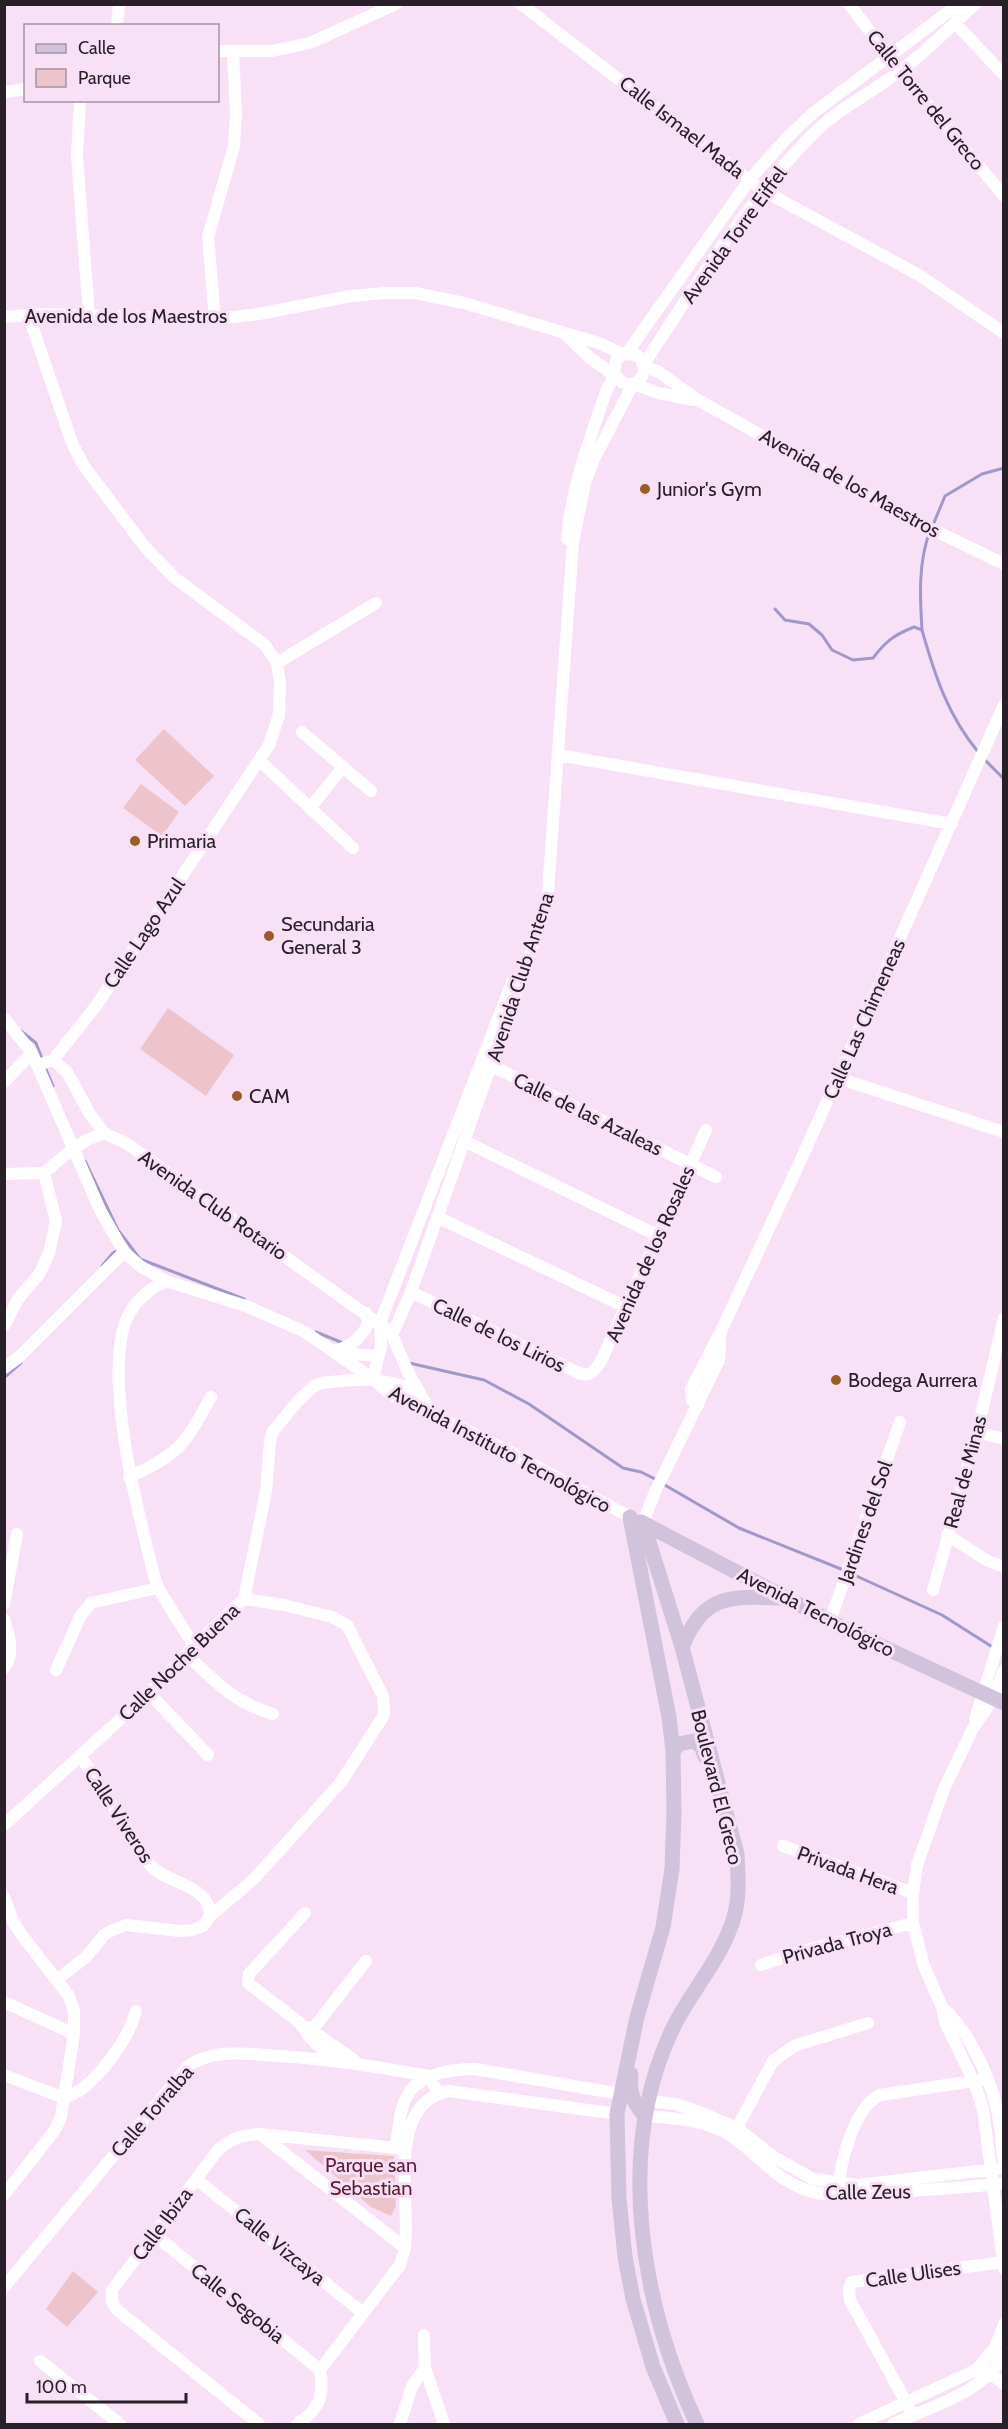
<svg xmlns="http://www.w3.org/2000/svg" width="1008" height="2429" font-family="Cabin,sans-serif">
<style>
.park{fill:#eec4cc}
.lines{fill:none;stroke-linecap:round;stroke-linejoin:round}
.stream{stroke:#9f98c9;stroke-width:3}
.minor{stroke:#fff;stroke-width:12}
.major{stroke:#d0c3db;stroke-width:15}
.poi-dot{fill:#9a5c21;stroke:#f8e1f7;stroke-width:2}
.labels{text-anchor:middle;dominant-baseline:central;stroke-width:6;stroke-linejoin:round;paint-order:stroke}
.street-label{font-size:20px;fill:#281f28;stroke:#f8e1f7}
.poi-label{font-size:20px;fill:#281f28;stroke:#f8e1f7;text-anchor:start}
.park-label{font-size:20px;fill:#611c32;stroke:#f8e1f7}
</style>
<rect width="100%" height="100%" fill="#f8e1f7"/>
<!-- park -->
<path class="park" d="M 164,729 L 214,776 L 185,806 L 135,760 Z
M 141,784 L 179,812 L 162,836 L 123,808 Z
M 168,1008 L 234,1055 L 206,1096 L 140,1049 Z
M 305,2150 L 394,2156 L 396,2206 L 391,2216 L 371,2207 Z
M 73,2271 L 98,2292 L 67,2327 L 46,2309 Z"/>
<g class="lines">
<!-- stream -->
<path class="stream" d="M 933,525 L 945,496 L 982,474 L 1004,468
M 775,609 L 785,620 L 809,624 L 822,635 L 832,650 L 853,660 L 873,658 C 886,641 894,635 914,627 L 922,630 C 935,676 948,716 979,753
M 922,630 C 920,598 918,562 930,531
M 983,758 L 1004,779
M 21,1031 L 36,1043 L 43,1061
M 45,1067 L 53,1086
M 85,1161 L 118,1230 L 140,1259 L 244,1299
M 102,1266 L 113,1253 L 118,1250
M 316,1332 L 343,1343
M 409,1363 L 484,1380 L 529,1404 L 623,1468 L 641,1472 L 657,1480
M 4,1378 L 21,1363
M 663,1484 L 739,1528 L 846,1571
M 852,1574 L 942,1615 L 994,1648"/>
<!-- minor -->
<path class="minor" d="M 521,4 L 762,190 L 919,275 L 1004,333
M 849,4 L 900,71 L 1004,196
M 955,23 L 1004,75
M 117,26 L 119,4
M 218,51 L 272,51 L 310,43 L 396,4
M 4,92 L 26,89
M 80,100 L 77,156 L 89,315
M 28,314 L 72,443 L 84,466 L 145,547 L 175,578 L 265,645 L 277,663 L 280,683 L 279,715 L 269,745 L 96,1006 L 53,1060 L 38,1065
M 4,317 L 44,314 L 215,319 L 259,314 L 351,296 L 385,293 L 415,293 L 464,303 L 599,343 L 623,354 L 637,355 C 651,368 642,388 623,383 L 614,375 L 616,360 L 623,354
M 215,319 L 208,237 L 234,146 L 236,114 L 233,51
M 565,334 L 590,358 L 614,375
M 627,353 L 750,179 L 786,139 L 813,113 L 959,4
M 644,364 C 696,285 745,204 811,136 C 837,109 870,94 900,71 C 926,52 950,27 975,4
M 645,367 L 659,372 L 698,400 L 915,521 L 1004,564
M 634,384 L 658,393 L 694,400
M 567,539 C 571,487 590,439 607,389 L 615,376
M 277,663 L 376,603
M 302,732 L 371,791
M 558,755 L 952,824
M 259,760 L 353,848
M 310,808 L 343,767
M 4,1018 L 32,1053 L 100,1210 L 124,1252 L 140,1266 L 166,1281 L 246,1306 L 305,1332 L 373,1379 L 391,1395 L 491,1442 L 630,1517
M 53,1060 L 67,1072 L 90,1114 L 104,1133 L 126,1143 L 386,1329
M 492,1066 L 716,1177
M 838,1078 L 1004,1132
M 4,1082 L 32,1053
M 464,1141 L 659,1236
M 4,1174 L 44,1173 L 72,1149 L 87,1140 L 104,1133
M 437,1217 L 626,1307
M 166,1281 C 149,1289 135,1301 127,1318 C 118,1339 118,1365 119,1387 C 122,1450 138,1510 153,1572 L 158,1588 L 194,1646
M 411,1292 L 581,1374 C 592,1376 595,1370 601,1361 L 706,1130
M 4,1326 L 18,1299 L 40,1273 L 49,1253 L 56,1221 L 44,1173
M 345,1348 L 353,1354 L 377,1356
M 334,1351 C 349,1347 361,1339 368,1324 L 366,1313
M 4,1368 L 18,1358 L 124,1252
M 373,1379 L 381,1346 L 380,1323 L 513,980
M 698,1406 L 692,1400 L 691,1389 L 719,1335
M 431,1413 L 408,1372 L 392,1335 L 411,1292 L 547,906 L 573,542 L 585,483 L 594,459 L 633,384
M 977,1432 L 1004,1439
M 129,1477 C 180,1454 185,1444 211,1397
M 643,1523 L 655,1492 L 719,1360 L 721,1331 L 799,1164 L 1004,705
M 947,1535 L 988,1561 L 1004,1567
M 933,1590 L 977,1432 L 1004,1318
M 4,1604 L 17,1534
M 4,1619 C 8,1633 16,1655 4,1668
M 830,1621 L 900,1422
M 186,1654 C 216,1682 233,1702 273,1714
M 56,1670 L 81,1615 L 91,1603 L 158,1588
M 1004,1670 L 994,1698 L 973,1728 L 944,1789 L 917,1865 L 913,1893 L 913,1923 L 924,1966 L 942,2007 L 945,2022 L 974,2082 L 983,2109 L 1004,2269
M 149,1693 L 208,1755
M 975,1719 L 1004,1626
M 80,1755 L 151,1866 C 169,1885 210,1884 210,1916
M 4,1825 L 149,1693 L 194,1646 L 244,1599 L 266,1491 L 270,1442 L 273,1431 L 298,1401 L 314,1386 L 321,1383 C 362,1378 380,1377 419,1391
M 783,1846 L 913,1893
M 4,1897 L 13,1921 L 21,1934 L 69,1996 L 74,2011 L 74,2034 L 61,2117 L 55,2130 L 4,2195
M 305,1913 L 249,1974 L 248,1983 L 300,2023 L 311,2039 L 334,2059
M 761,1965 L 799,1952 L 913,1923
M 57,1980 L 87,1956 L 105,1934 L 113,1930 L 126,1925 L 180,1931 L 193,1930 L 203,1926 L 210,1916 L 254,1879 L 341,1782 L 384,1715 L 383,1696 L 347,1625 L 332,1617 L 284,1605 L 244,1599
M 4,2002 L 74,2034
M 942,2007 C 967,2028 991,2078 997,2110 C 1001,2127 1001,2145 1004,2162
M 307,2027 L 354,2060
M 312,2030 L 366,1961
M 4,2075 L 64,2098 C 93,2090 129,2039 136,2011
M 648,2101 L 675,2104 L 700,2112 L 737,2128 L 774,2157 L 813,2179 L 858,2185 L 1004,2168
M 645,2116 C 676,2118 707,2120 733,2137 C 756,2153 773,2176 799,2187 C 826,2200 860,2194 889,2192 C 927,2190 966,2188 1004,2183
M 734,2133 L 773,2061 L 794,2046 L 868,2023
M 260,2134 L 405,2248
M 395,2148 C 398,2134 399,2119 403,2105 C 412,2075 448,2069 475,2069 L 620,2094
M 196,2179 L 363,2313
M 838,2191 C 840,2163 854,2107 880,2095 L 987,2079
M 155,2235 L 320,2370
M 4,2287 L 189,2065 C 216,2048 248,2054 278,2056 C 330,2059 378,2067 429,2076 L 438,2093
M 424,2335 L 425,2368 L 444,2424
M 40,2361 L 120,2424
M 984,2369 L 1004,2384
M 913,2415 L 850,2300 L 849,2288 L 852,2282 L 1004,2262
M 259,2424 L 116,2309 L 112,2301 L 112,2290 L 218,2150 C 232,2138 242,2135 260,2134 L 406,2149
M 297,2424 C 319,2410 325,2395 320,2370 L 400,2265 C 401,2260 404,2253 405,2247 C 411,2201 385,2103 449,2091 L 617,2114
M 400,2424 L 412,2386 L 425,2368
M 859,2424 L 976,2370 L 995,2348 L 1004,2324
M 893,2424 C 931,2406 982,2394 1004,2355"/>
<!-- major -->
<path class="major" d="M 630,1517 L 669,1717 L 673,1751 L 674,1812 L 672,1869 L 663,1927 L 637,2017 L 617,2114 L 619,2198 L 625,2257 L 633,2299 L 653,2367 L 677,2424
M 641,1522 L 851,1632 L 1004,1703
M 643,1523 L 682,1647 L 737,1854 C 738,1874 740,1897 734,1917 C 722,1958 694,1987 675,2024 C 613,2148 641,2304 697,2424
M 682,1647 C 704,1594 729,1596 781,1598
M 673,1751 L 679,1744 L 693,1741 L 701,1746 L 705,1757
M 631,2074 C 629,2091 633,2104 645,2116"/>
</g>
<!-- markers -->
<g class="poi-dot">
<circle cx="645" cy="489" r="6"/>
<circle cx="135" cy="841" r="6"/>
<circle cx="269" cy="936" r="6"/>
<circle cx="237" cy="1096" r="6"/>
<circle cx="836" cy="1380" r="6"/>
</g>
<g class="labels">
<!-- street labels -->
<g class="street-label">
<text transform="translate(926 100) rotate(51)">Calle Torre del Greco</text>
<text transform="translate(682 127) rotate(38)">Calle Ismael Mada</text>
<text transform="translate(734 235) rotate(-54)">Avenida Torre Eiffel</text>
<text x="126" y="316">Avenida de los Maestros</text>
<text transform="translate(850 483) rotate(29)">Avenida de los Maestros</text>
<text transform="translate(144 933) rotate(-56)">Calle Lago Azul</text>
<text transform="translate(520 977) rotate(-72)">Avenida Club Antena</text>
<text transform="translate(864 1019) rotate(-66)">Calle Las Chimeneas</text>
<text transform="translate(588 1114) rotate(26)">Calle de las Azaleas</text>
<text transform="translate(213 1205) rotate(35)">Avenida Club Rotario</text>
<text transform="translate(650 1254) rotate(-66)">Avenida de los Rosales</text>
<text transform="translate(499 1335) rotate(26)">Calle de los Lirios</text>
<text transform="translate(500 1449) rotate(28)">Avenida Instituto Tecnológico</text>
<text transform="translate(965 1472) rotate(-75)">Real de Minas</text>
<text transform="translate(865 1522) rotate(-71)">Jardines del Sol</text>
<text transform="translate(816 1612) rotate(27)">Avenida Tecnológico</text>
<text transform="translate(179 1662) rotate(-44)">Calle Noche Buena</text>
<text transform="translate(717 1787) rotate(76)">Boulevard El Greco</text>
<text transform="translate(119 1815) rotate(57)">Calle Viveros</text>
<text transform="translate(848 1870) rotate(20)">Privada Hera</text>
<text transform="translate(837 1943) rotate(-15)">Privada Troya</text>
<text transform="translate(152 2111) rotate(-49)">Calle Torralba</text>
<text transform="translate(868 2192) rotate(-1)">Calle Zeus</text>
<text transform="translate(162 2224) rotate(-53)">Calle Ibiza</text>
<text transform="translate(280 2246) rotate(39)">Calle Vizcaya</text>
<text transform="translate(913 2274) rotate(-8)">Calle Ulises</text>
<text transform="translate(238 2303) rotate(39)">Calle Segobia</text>
</g>
<!-- poi labels -->
<g class="poi-label">
<text x="657" y="489">Junior's Gym</text>
<text x="147" y="841">Primaria</text>
<text x="281" y="924">Secundaria<tspan x="281" dy="23">General 3</tspan></text>
<text x="249" y="1096">CAM</text>
<text x="848" y="1380">Bodega Aurrera</text>
</g>
<!-- park labels -->
<g class="park-label">
<text x="371" y="2165">Parque san<tspan x="371" dy="23">Sebastian</tspan></text>
</g>
</g>
<!-- border -->
<rect width="1008" height="2429" fill="none" stroke="#281f28" stroke-width="12"/>
<!-- legend -->
<rect x="24" y="24" width="195" height="78" fill="#f8e1f7" stroke="#a593a4" stroke-width="1.5"/>
<rect x="36" y="44" width="30" height="9" fill="#d0c3db" stroke="#a593a4" stroke-width="1.5"/>
<text x="78" y="54" font-size="18" fill="#281f28">Calle</text>
<rect x="36" y="69" width="30" height="18" fill="#eec4cc" stroke="#a593a4" stroke-width="1.5"/>
<text x="78" y="84" font-size="18" fill="#281f28">Parque</text>
<!-- scale -->
<path d="M27 2393v9h159v-9" fill="none" stroke="#281f28" stroke-width="3"/>
<text x="36" y="2393" font-size="18" fill="#281f28" stroke="#f8e1f7" stroke-width="4.5" paint-order="stroke">100 m</text>
</svg>
